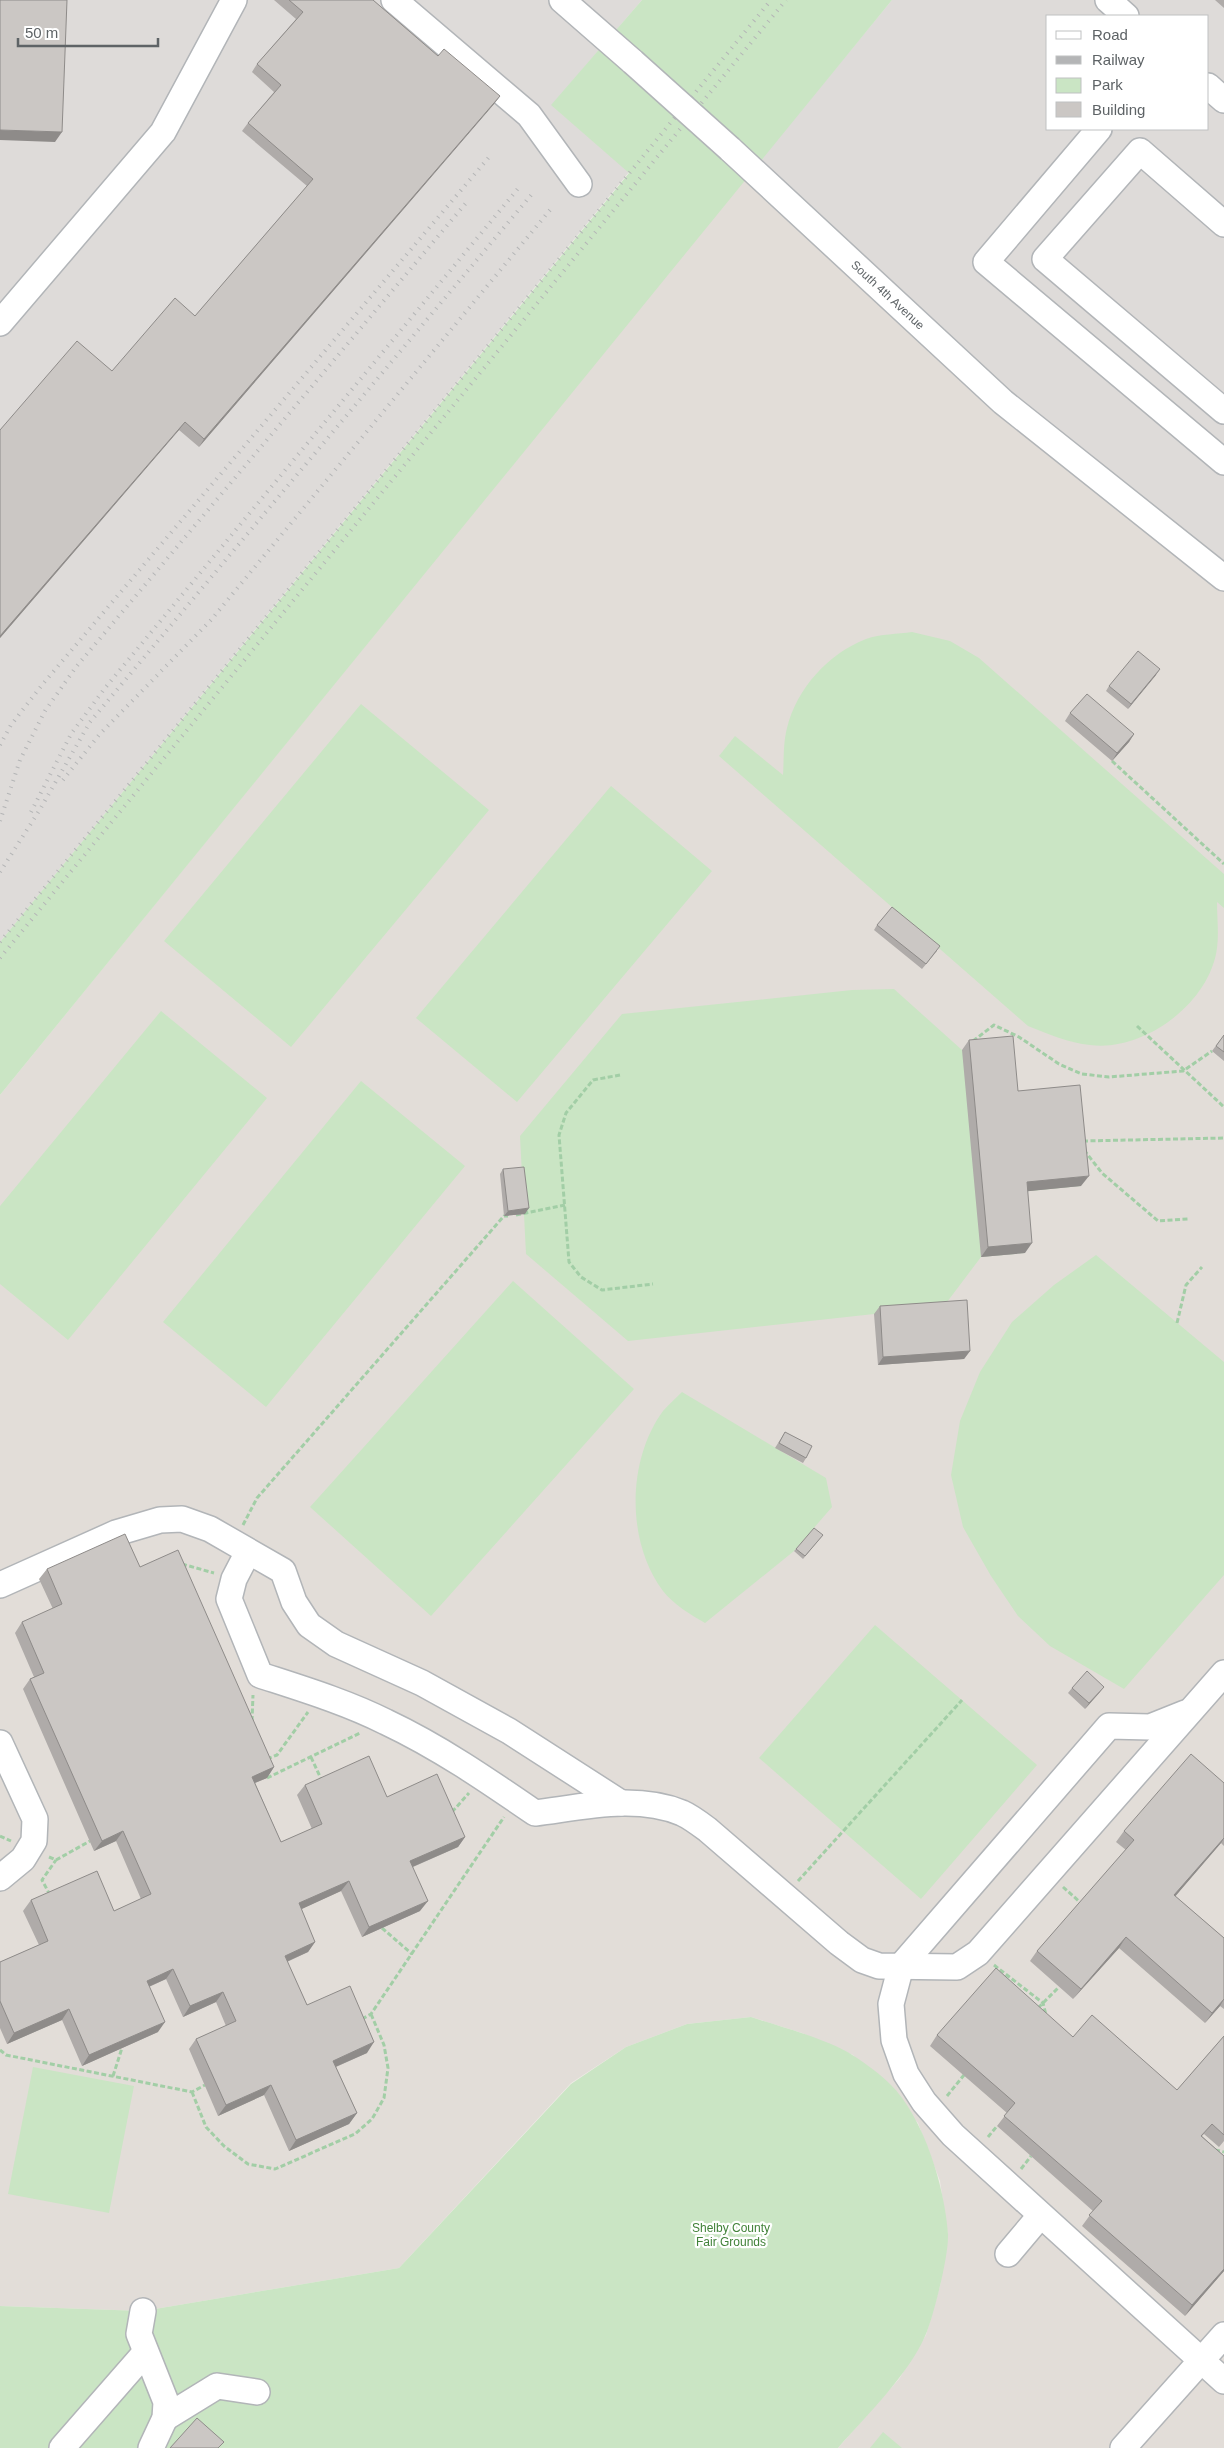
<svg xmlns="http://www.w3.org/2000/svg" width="1224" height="2448" font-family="Arial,sans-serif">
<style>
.industrial{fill:#dedbd9;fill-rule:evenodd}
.education{fill:#e2ddd8}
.green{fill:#cae5c4}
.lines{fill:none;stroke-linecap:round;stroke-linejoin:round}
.minor-casing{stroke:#b2b5b8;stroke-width:28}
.path{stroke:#a2cea6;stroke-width:3;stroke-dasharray:5 2.5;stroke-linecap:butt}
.minor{stroke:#fff;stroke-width:25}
.rail{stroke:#b4b5b6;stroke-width:4;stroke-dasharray:1 6;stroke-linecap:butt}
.minor-bridge-casing{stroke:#b2b5b8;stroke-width:28;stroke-linecap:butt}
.minor-bridge{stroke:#fff;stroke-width:25}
.wall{fill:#afaba9}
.shaded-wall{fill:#8e8b89}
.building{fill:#cbc7c4;stroke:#8e8b89}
.labels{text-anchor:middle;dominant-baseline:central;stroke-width:4.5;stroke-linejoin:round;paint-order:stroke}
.street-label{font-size:12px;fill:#5e6366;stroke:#fff}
.park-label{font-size:12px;fill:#418239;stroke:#fff}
</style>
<rect width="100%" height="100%" fill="#efece7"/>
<!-- industrial -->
<path class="industrial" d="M 0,0 L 642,0 L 552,105 L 629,172 L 0,942 Z
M 892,0 L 1224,0 L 1224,578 L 752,170 ZM 1048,16 L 1208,16 L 1208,129 L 1048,129 Z"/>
<!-- education -->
<path class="education" d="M 752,170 L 1224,578 L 1224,2448 L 838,2448 L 899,2379 L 926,2335 L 940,2286 L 948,2236 L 940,2181 L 918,2123 L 853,2055 L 802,2033 L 751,2017 L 687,2024 L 626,2047 L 571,2083 L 399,2268 L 143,2311 L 0,2306 L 0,1095 Z"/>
<!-- green -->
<path class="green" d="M 642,0 L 892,0 L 0,1095 L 0,942 L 629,173 L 551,105 Z
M 912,632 L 950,641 L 979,658 L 1224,874 L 1224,908 L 1217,902 C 1217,917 1219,933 1217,948 C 1210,1003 1144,1052 1090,1045 C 1069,1043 1048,1034 1028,1026 L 719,756 L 735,736 L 783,775 C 784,760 783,743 787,728 C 797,688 828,654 866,639 C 880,634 898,634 912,632 Z
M 361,704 L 489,810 L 291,1047 L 164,941 Z
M 611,786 L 712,871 L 517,1102 L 416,1018 Z
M 894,989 L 962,1050 L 1005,1046 L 1011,1101 L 1073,1095 L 1081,1186 L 1020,1192 L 1025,1253 L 981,1257 L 941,1310 L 874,1314 L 628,1341 L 526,1254 L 520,1136 L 622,1014 L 852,990 Z
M 161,1011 L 267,1098 L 68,1340 L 0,1284 L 0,1206 Z
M 361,1081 L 465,1166 L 266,1407 L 163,1322 Z
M 1096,1255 L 1224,1362 L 1224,1575 L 1124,1689 L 1050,1646 L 1018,1616 L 991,1576 L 963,1527 L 951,1475 L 960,1421 L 980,1372 L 1012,1322 L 1054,1285 Z
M 513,1281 L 634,1389 L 431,1616 L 310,1507 Z
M 682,1392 L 826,1478 L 832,1507 L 794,1551 L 705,1623 C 691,1615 673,1604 663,1591 C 626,1542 627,1460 663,1411 C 669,1404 676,1398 682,1392 Z
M 875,1625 L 1037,1765 L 921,1899 L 759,1758 Z
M 751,2017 C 781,2027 828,2039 854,2056 C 866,2064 880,2074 890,2084 C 924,2117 945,2188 948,2234 C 949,2255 934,2314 926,2334 C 910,2373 866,2416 838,2448 L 0,2448 L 0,2306 L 143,2311 L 399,2268 L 571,2084 L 626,2047 L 687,2024 Z
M 33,2067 L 134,2086 L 109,2213 L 8,2194 Z
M 883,2432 L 902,2448 L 870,2448 Z"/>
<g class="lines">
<!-- minor casing -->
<g class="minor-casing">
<g id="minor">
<path d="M 394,0 L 529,115 L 579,184"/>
<path d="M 562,0 L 633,62"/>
<path d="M 1108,0 L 1126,16"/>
<path d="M 1208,86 L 1224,100"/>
<path d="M 1099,129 L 986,262 L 1224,462"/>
<path id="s1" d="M 730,149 L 1003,402 L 1224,578"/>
<path d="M 1224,224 L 1140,151 L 1045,259 L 1224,411"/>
<path d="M 0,323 L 163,132 L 234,0"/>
<path d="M 248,1552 L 234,1579 L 229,1599 L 260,1675 C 303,1689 346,1702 386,1722 C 439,1747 487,1780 535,1813 C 583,1807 636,1794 682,1813 C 691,1817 700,1824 708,1830 L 839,1943 L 862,1960 L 879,1966 L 957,1967 L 978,1953 L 1224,1673"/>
<path d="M 0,1585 L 116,1533 L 160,1520 L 182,1519 L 210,1529 L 283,1571 L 294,1602 L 309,1625 L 336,1644 L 422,1683 L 509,1731 L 621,1803"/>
<path d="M 1185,1713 L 1150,1727 L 1109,1726 L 901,1966 L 891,2004 L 894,2040 L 906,2074 L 924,2102 L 953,2135 L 1224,2381"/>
<path d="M 0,1743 L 35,1819 L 34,1841 L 23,1859 L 0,1878"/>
<path d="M 1008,2254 L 1040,2216"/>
<path d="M 143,2311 L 139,2334 L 166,2402 L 165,2418 L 151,2448"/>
<path d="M 165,2418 L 217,2386 L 257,2392"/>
<path d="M 62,2448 L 145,2353"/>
<path d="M 1123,2448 L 1224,2335"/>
</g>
</g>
<!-- path -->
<path class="path" d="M 1112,761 L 1224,864
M 1137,1026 L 1224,1107
M 973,1041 L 994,1025 L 1019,1037 L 1059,1064 L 1082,1074 L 1109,1077 L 1183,1071 L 1212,1051
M 620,1075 L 593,1080 L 566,1113 L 559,1135 L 569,1262 L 581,1277 L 602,1290 L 653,1284
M 1083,1141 L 1224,1138
M 1084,1150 L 1102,1173 L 1158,1221 L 1188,1219
M 516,1215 L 565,1205
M 1177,1323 L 1186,1285 L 1202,1267
M 243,1525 L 257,1498 L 504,1216 L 508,1216
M 182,1564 L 214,1573
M 252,1721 L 253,1695
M 311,1757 L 322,1781
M 267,1759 L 277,1755 L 308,1712
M 267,1778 L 360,1733
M 452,1812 L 469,1793
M 0,1836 L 11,1841
M 49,1857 L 56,1860 L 90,1841
M 798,1881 L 962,1700
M 1063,1887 L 1081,1903
M 50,1895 L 42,1880 L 56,1860
M 382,1928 L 412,1954
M 994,1965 L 1043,2003 L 1046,2015
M 1038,2008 L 1059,1987
M 362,2019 L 371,2014 L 504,1817
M 0,2050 L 6,2055 L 192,2092 L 205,2085
M 113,2076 L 122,2048
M 192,2092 L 206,2127 L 224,2146 L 248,2164 L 275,2169 L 355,2134 L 372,2119 L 384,2098 L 388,2068 L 384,2045 L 371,2014
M 947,2096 L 964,2075
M 988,2137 L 997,2126
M 1215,2150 L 1224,2152
M 1021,2169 L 1031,2156"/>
<!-- minor -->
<use href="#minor" class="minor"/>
<!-- rail -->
<path class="rail" d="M 0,745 L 11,725 L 42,685 L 490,156
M 63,780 L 99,735 L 211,620 L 550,210
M 31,812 L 71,734 L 105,688 L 521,185
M 0,821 L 20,760 L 45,711 L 76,667 L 466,203
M 0,872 L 39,811 L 90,722 L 532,194
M 0,942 L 771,0
M 0,958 L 786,0"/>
<!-- minor-bridge casing -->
<g class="minor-bridge-casing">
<path id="minor-bridge" d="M 633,62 L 730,149"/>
</g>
<!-- minor-bridge -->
<use href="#minor-bridge" class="minor-bridge"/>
</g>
<!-- wall -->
<path class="wall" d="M 274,0 L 373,0 L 438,56 L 500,96 L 494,104 L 199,447 L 179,430 L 0,638 L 0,430 L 112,371 L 195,316 L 307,186 L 242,131 L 248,123 L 274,92 L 252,72 L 257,64 L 296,19 Z
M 1215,0 L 1224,0 L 1224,8 Z
M 1156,675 L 1128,709 L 1106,691 L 1109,686 Z
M 1070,713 L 1134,734 L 1129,742 L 1112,761 L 1065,721 Z
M 877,925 L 937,951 L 922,969 L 874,930 Z
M 1224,1035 L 1224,1061 L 1212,1051 Z
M 969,1040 L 1081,1186 L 1028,1191 L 1025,1253 L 981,1257 L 962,1050 Z
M 503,1169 L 525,1214 L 504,1216 L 500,1174 Z
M 880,1306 L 970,1351 L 964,1359 L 878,1365 L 874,1314 Z
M 785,1432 L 806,1458 L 803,1463 L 775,1448 Z
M 823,1535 L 803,1559 L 794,1551 L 796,1549 Z
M 140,1567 L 274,1767 L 267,1778 L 255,1783 L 281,1842 L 312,1829 L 297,1795 L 305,1785 L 387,1797 L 465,1837 L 458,1847 L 413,1867 L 420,1911 L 362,1937 L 341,1891 L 301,1909 L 315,1942 L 308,1952 L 287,1962 L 307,2005 L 367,2053 L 336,2067 L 357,2113 L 349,2124 L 289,2151 L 264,2095 L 218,2116 L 189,2049 L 196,2039 L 226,2026 L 216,2002 L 183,2017 L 166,1979 L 149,1987 L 158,2032 L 82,2066 L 62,2020 L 7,2044 L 0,2028 L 0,1962 L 39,1945 L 23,1911 L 31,1900 L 114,1911 L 141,1899 L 116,1841 L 94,1851 L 23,1689 L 30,1679 L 34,1677 L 15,1633 L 22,1622 L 53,1609 L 39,1579 L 47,1569 Z
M 1072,1688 L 1100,1692 L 1085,1709 L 1068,1693 Z
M 1224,1783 L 1224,1846 L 1221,1843 L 1175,1896 L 1224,1938 L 1224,2009 L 1220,2006 L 1205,2023 L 1119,1948 L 1073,1999 L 1030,1961 L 1037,1951 L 1126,1850 L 1116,1842 L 1124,1831 Z
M 937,2035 L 1073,2037 L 1177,2090 L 1224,2036 L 1224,2141 L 1219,2147 L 1204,2134 L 1202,2136 L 1224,2156 L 1224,2271 L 1185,2316 L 1082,2226 L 1093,2211 L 997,2126 L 1007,2113 L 930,2046 Z"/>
<!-- shaded-wall -->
<path class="shaded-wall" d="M 500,96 L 494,104 L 199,447 L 204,439 Z
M 0,130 L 62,132 L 55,142 L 0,140 Z
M 185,422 L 179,430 L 0,638 L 0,636 Z
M 1160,669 L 1156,675 L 1128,709 L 1131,704 Z
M 1134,734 L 1129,742 L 1112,761 L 1117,753 Z
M 1089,1176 L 1081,1186 L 1020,1192 L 1027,1182 Z
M 529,1208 L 525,1214 L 504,1216 L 508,1211 Z
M 1032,1243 L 1025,1253 L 981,1257 L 988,1247 Z
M 970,1351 L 964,1359 L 878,1365 L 883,1357 Z
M 1104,1687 L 1100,1692 L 1085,1709 L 1089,1703 Z
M 274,1767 L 267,1778 L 245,1787 L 252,1777 Z
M 123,1831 L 116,1841 L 94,1851 L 102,1841 Z
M 465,1837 L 458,1847 L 403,1871 L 410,1861 Z
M 1224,1838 L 1221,1843 L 1167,1906 L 1174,1895 Z
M 349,1881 L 341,1891 L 291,1914 L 299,1903 Z
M 428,1901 L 420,1911 L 362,1937 L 369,1927 Z
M 1126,1937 L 1119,1948 L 1073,1999 L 1081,1989 Z
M 315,1942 L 308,1952 L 277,1966 L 285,1956 Z
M 173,1969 L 166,1979 L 139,1991 L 147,1981 Z
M 223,1992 L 216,2002 L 183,2017 L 190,2006 Z
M 1224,1999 L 1220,2006 L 1205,2023 L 1212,2013 Z
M 69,2009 L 62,2020 L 7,2044 L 14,2033 Z
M 165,2022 L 158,2032 L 82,2066 L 89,2055 Z
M 374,2042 L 367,2053 L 326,2071 L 333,2061 Z
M 271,2085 L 264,2095 L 218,2116 L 226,2105 Z
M 357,2113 L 349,2124 L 289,2151 L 296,2140 Z
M 1224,2269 L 1224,2271 L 1185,2316 L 1192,2305 Z"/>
<!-- building -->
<path class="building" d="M 0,0 L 67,0 L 62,132 L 0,130 Z
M 289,0 L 373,0 L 438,56 L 444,49 L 500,96 L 204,439 L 185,422 L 0,636 L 0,430 L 77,341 L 112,371 L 175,298 L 195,316 L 313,179 L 248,123 L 281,85 L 257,64 L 303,12 Z
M 1138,651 L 1160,669 L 1131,704 L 1109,686 Z
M 1087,694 L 1134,734 L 1117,753 L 1070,713 Z
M 892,907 L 940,946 L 926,964 L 877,925 Z
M 1224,1035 L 1224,1052 L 1216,1046 Z
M 1013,1036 L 1018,1091 L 1080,1085 L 1089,1176 L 1027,1182 L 1032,1243 L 988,1247 L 969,1040 Z
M 524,1167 L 529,1208 L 508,1211 L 503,1169 Z
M 967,1300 L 970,1351 L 883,1357 L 880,1306 Z
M 785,1432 L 812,1446 L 806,1458 L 779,1443 Z
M 814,1528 L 823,1535 L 805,1556 L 796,1549 Z
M 125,1534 L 140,1567 L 178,1550 L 274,1767 L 252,1777 L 281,1842 L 322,1824 L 305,1785 L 369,1756 L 387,1797 L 437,1774 L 465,1837 L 410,1861 L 428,1901 L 369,1927 L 349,1881 L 299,1903 L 315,1942 L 285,1956 L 307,2005 L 350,1986 L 374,2042 L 333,2061 L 357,2113 L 296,2140 L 271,2085 L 226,2105 L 196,2039 L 236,2021 L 223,1992 L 190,2006 L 173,1969 L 147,1981 L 165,2022 L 89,2055 L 69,2009 L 14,2033 L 0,2001 L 0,1962 L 48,1941 L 31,1900 L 97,1871 L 114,1911 L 151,1894 L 123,1831 L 102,1841 L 30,1679 L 44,1673 L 22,1622 L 62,1604 L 47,1569 Z
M 1087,1671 L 1104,1687 L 1089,1703 L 1072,1688 Z
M 1191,1754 L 1224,1783 L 1224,1838 L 1174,1895 L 1224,1938 L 1224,1999 L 1212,2013 L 1126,1937 L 1081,1989 L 1037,1951 L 1134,1840 L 1124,1831 Z
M 996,1968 L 1073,2037 L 1092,2015 L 1177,2090 L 1224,2036 L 1224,2135 L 1212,2124 L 1201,2136 L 1224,2156 L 1224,2269 L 1192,2305 L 1089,2215 L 1102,2201 L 1004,2116 L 1015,2103 L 937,2035 Z
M 197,2418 L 224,2442 L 218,2448 L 170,2448 Z"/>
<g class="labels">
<!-- street labels -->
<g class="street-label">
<text stroke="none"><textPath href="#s1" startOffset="215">South 4th Avenue</textPath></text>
</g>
<!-- park labels -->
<g class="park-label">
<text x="731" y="2228">Shelby County<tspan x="731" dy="14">Fair Grounds</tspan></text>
</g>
</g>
<!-- legend -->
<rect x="1046" y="15" width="162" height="115" fill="#ffffff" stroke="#bfc1c2"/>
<rect x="1056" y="31" width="25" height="8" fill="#ffffff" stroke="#bfc1c2"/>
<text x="1092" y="40" font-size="15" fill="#5e6366">Road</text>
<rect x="1056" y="56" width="25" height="8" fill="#b4b5b6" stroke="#bfc1c2"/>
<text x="1092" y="65" font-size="15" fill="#5e6366">Railway</text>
<rect x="1056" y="78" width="25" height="15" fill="#cae5c4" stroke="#bfc1c2"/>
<text x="1092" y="90" font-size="15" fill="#5e6366">Park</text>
<rect x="1056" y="102" width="25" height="15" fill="#cbc7c4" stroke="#bfc1c2"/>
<text x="1092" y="115" font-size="15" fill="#5e6366">Building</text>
<!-- scale -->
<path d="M18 38v8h140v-8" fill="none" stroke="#5e6366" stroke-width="2.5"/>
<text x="25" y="38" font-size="15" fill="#5e6366" stroke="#ffffff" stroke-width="4" paint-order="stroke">50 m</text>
</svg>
